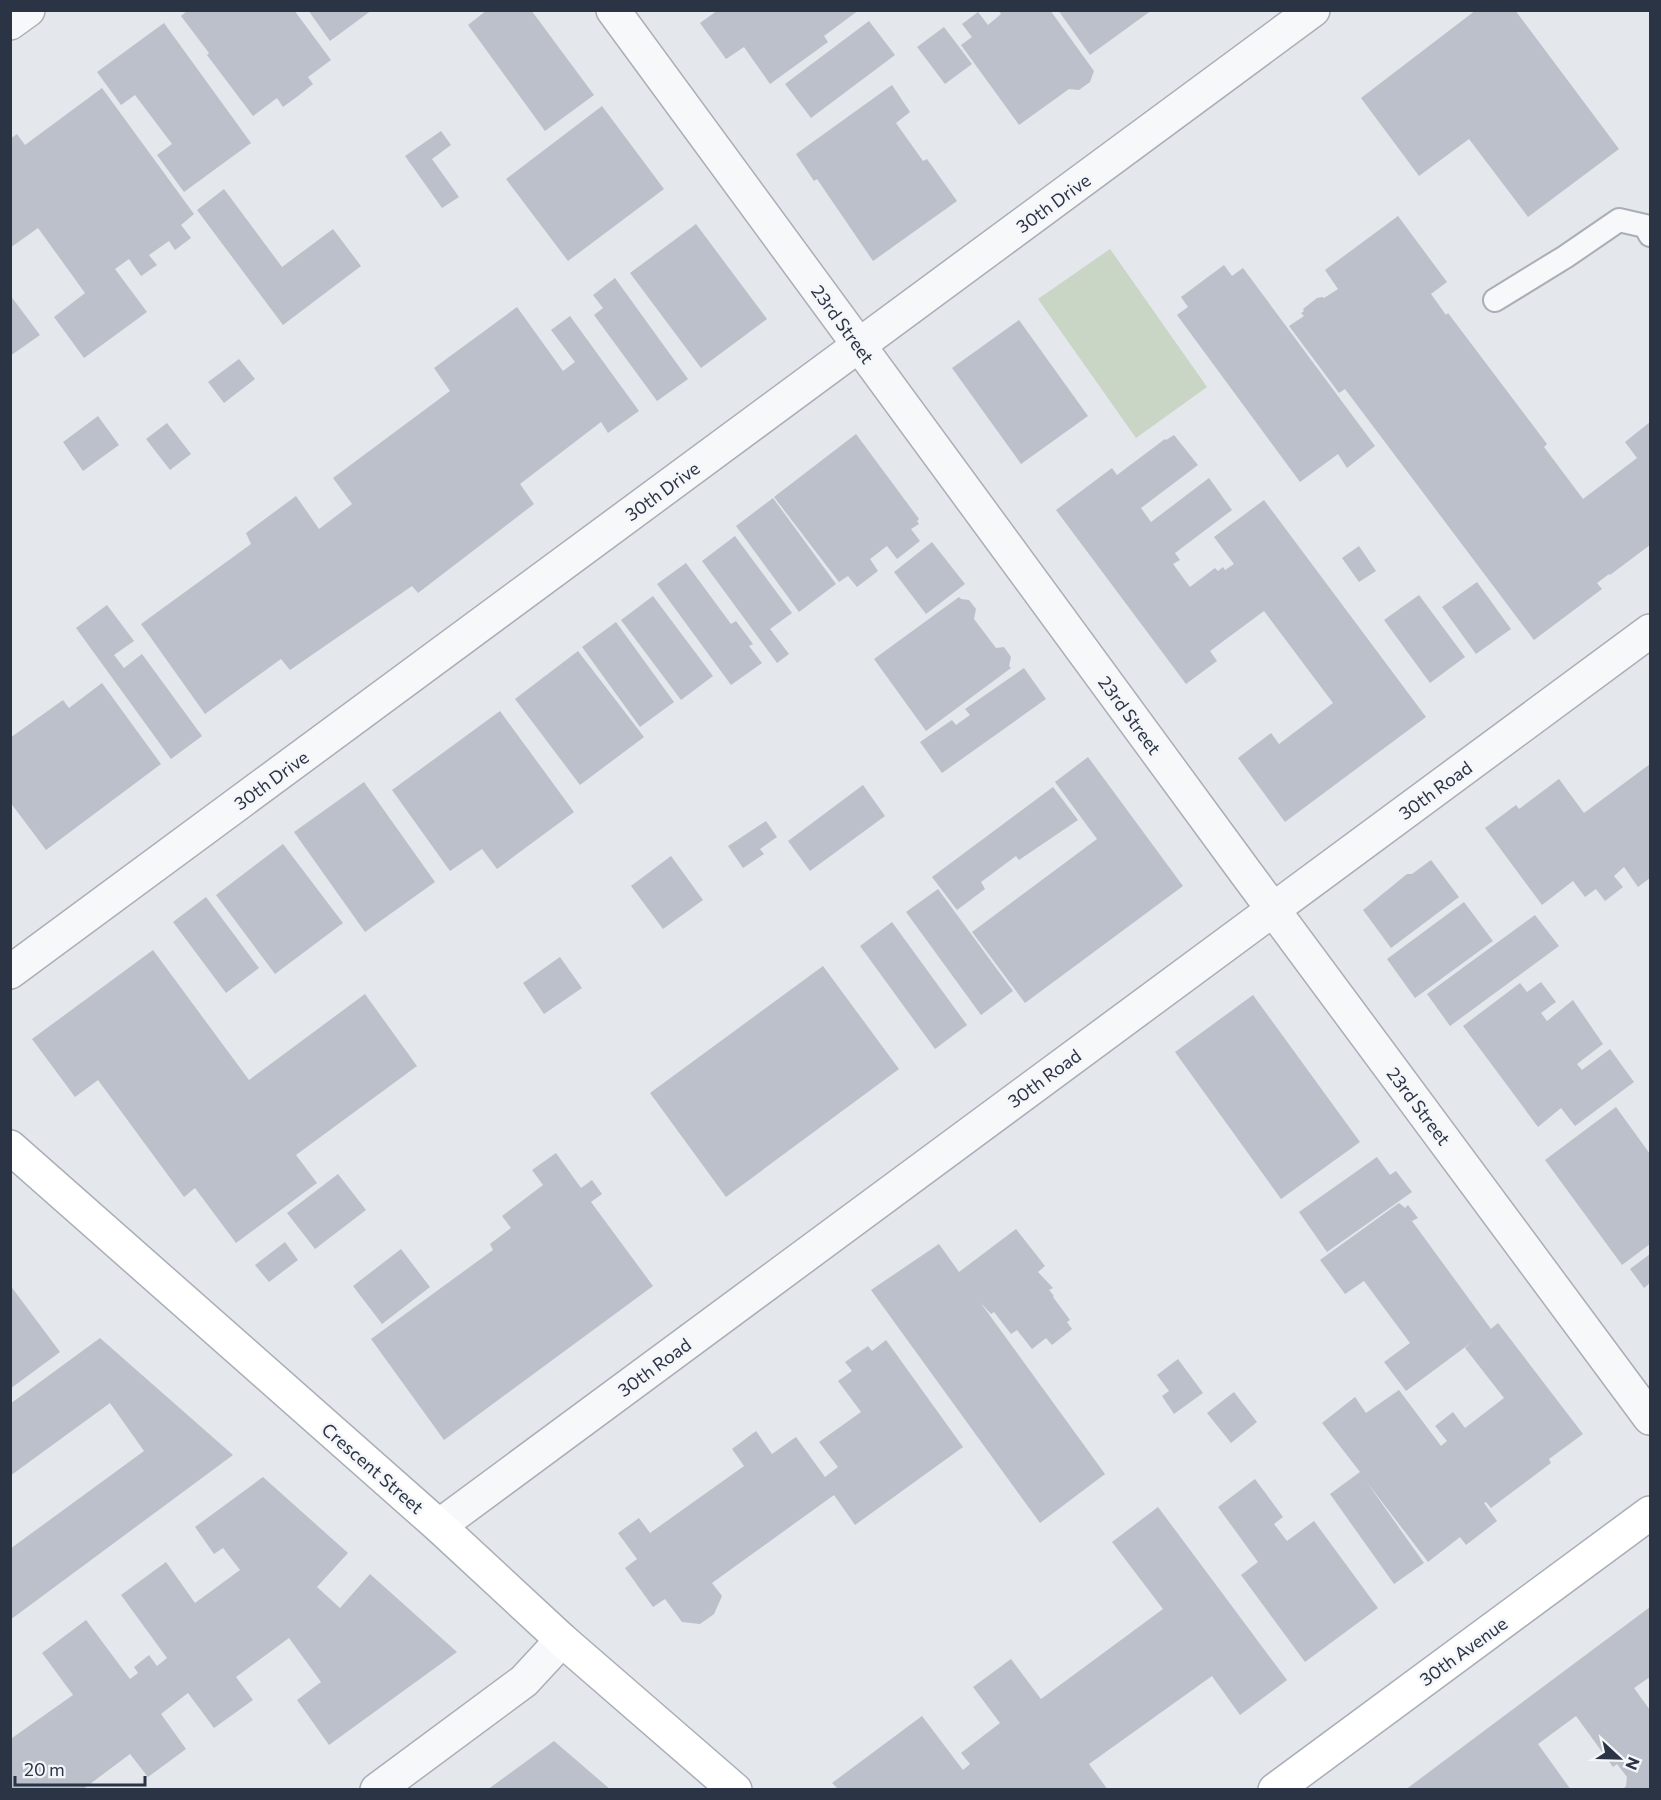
<svg xmlns="http://www.w3.org/2000/svg" width="1661" height="1800" font-family="Commissioner,sans-serif">
<style>
.green{fill:#c9d6c5}
.building{fill:#bbc0ca}
.lines{fill:none;stroke-linecap:round;stroke-linejoin:round}
.lane-casing{stroke:#a9aeb7;stroke-width:26}
.street-casing{stroke:#a9aeb7;stroke-width:36}
.secondary-casing{stroke:#a9aeb7;stroke-width:36}
.lane{stroke:#f7f8fa;stroke-width:22}
.street{stroke:#f7f8fa;stroke-width:33}
.secondary{stroke:#fff;stroke-width:33}
.labels{text-anchor:middle;dominant-baseline:central;stroke-width:5;stroke-linejoin:round;paint-order:stroke}
.street-label{font-size:18px;fill:#2b3445;stroke:#f4f6f9}
</style>
<rect width="100%" height="100%" fill="#e4e7ec"/>
<!-- green -->
<path class="green" d="M 1110,249 L 1207,387 L 1136,438 L 1038,299 Z"/>
<!-- building -->
<path class="building" d="M 188,10 L 294,10 L 331,60 L 308,77 L 313,84 L 298,96 L 283,107 L 277,98 L 253,116 L 207,55 L 209,53 L 181,16 Z
M 308,10 L 372,10 L 330,41 Z
M 487,10 L 531,10 L 594,95 L 545,131 L 468,25 Z
M 718,10 L 859,10 L 824,36 L 828,42 L 770,84 L 744,47 L 726,59 L 700,23 Z
M 998,10 L 1050,10 L 1094,71 L 1090,82 L 1079,90 L 1069,89 L 1019,125 L 961,45 L 972,37 L 962,24 L 978,12 L 988,25 L 1001,14 Z
M 1058,10 L 1152,10 L 1090,55 Z
M 1476,10 L 1515,10 L 1619,149 L 1528,217 L 1469,139 L 1419,176 L 1361,98 Z
M 869,21 L 895,55 L 811,118 L 785,84 Z
M 164,23 L 251,143 L 184,192 L 157,155 L 172,144 L 135,95 L 121,105 L 97,72 Z
M 944,27 L 972,64 L 945,84 L 917,47 Z
M 892,85 L 910,112 L 896,123 L 923,161 L 927,159 L 957,201 L 873,261 L 817,179 L 814,181 L 796,154 Z
M 102,88 L 194,214 L 181,225 L 191,238 L 175,250 L 169,241 L 149,255 L 157,265 L 141,276 L 129,259 L 115,269 L 147,312 L 84,358 L 54,317 L 85,293 L 38,228 L 10,248 L 10,139 L 17,134 L 25,145 Z
M 602,106 L 664,189 L 568,261 L 506,179 Z
M 441,131 L 451,145 L 432,159 L 459,197 L 442,208 L 405,156 Z
M 224,189 L 282,267 L 333,229 L 361,266 L 283,325 L 197,210 Z
M 1398,216 L 1447,282 L 1431,294 L 1446,315 L 1448,313 L 1547,444 L 1544,447 L 1583,499 L 1637,458 L 1625,442 L 1650,422 L 1650,545 L 1610,575 L 1609,574 L 1597,583 L 1602,589 L 1534,640 L 1345,389 L 1339,393 L 1289,326 L 1304,316 L 1301,313 L 1304,311 L 1303,309 L 1317,298 L 1322,297 L 1324,298 L 1338,289 L 1325,270 Z
M 696,224 L 767,319 L 701,368 L 630,273 Z
M 1224,265 L 1232,276 L 1243,268 L 1375,446 L 1347,468 L 1338,454 L 1300,482 L 1177,315 L 1188,307 L 1181,297 Z
M 615,278 L 688,379 L 657,401 L 594,315 L 603,308 L 593,295 Z
M 10,295 L 40,335 L 10,356 Z
M 517,307 L 563,371 L 575,362 L 551,330 L 570,316 L 639,411 L 608,433 L 601,422 L 520,484 L 534,504 L 418,593 L 412,586 L 290,670 L 281,659 L 205,714 L 141,624 L 251,544 L 246,533 L 296,496 L 319,529 L 352,504 L 333,478 L 450,391 L 434,368 Z
M 1019,320 L 1088,416 L 1021,464 L 952,368 Z
M 239,359 L 255,379 L 224,403 L 208,382 Z
M 98,416 L 119,445 L 83,471 L 63,442 Z
M 167,423 L 191,454 L 170,470 L 146,439 Z
M 856,434 L 919,519 L 917,521 L 919,524 L 911,529 L 920,541 L 897,559 L 887,546 L 870,559 L 878,571 L 857,587 L 848,576 L 839,582 L 774,497 Z
M 1174,435 L 1198,465 L 1141,508 L 1151,522 L 1209,478 L 1232,510 L 1175,553 L 1180,560 L 1173,564 L 1190,587 L 1215,568 L 1218,571 L 1223,567 L 1225,570 L 1234,564 L 1214,537 L 1264,500 L 1426,717 L 1285,822 L 1238,758 L 1271,733 L 1279,744 L 1333,703 L 1264,611 L 1210,651 L 1217,661 L 1186,684 L 1056,510 L 1112,468 L 1117,475 L 1165,439 L 1166,440 Z
M 773,498 L 836,584 L 799,612 L 736,526 Z
M 735,536 L 792,613 L 770,629 L 789,654 L 777,663 L 702,561 Z
M 932,542 L 965,584 L 926,614 L 894,572 Z
M 1359,546 L 1376,571 L 1359,582 L 1342,558 Z
M 686,563 L 731,624 L 736,621 L 753,644 L 749,646 L 762,663 L 731,685 L 657,584 Z
M 1477,582 L 1511,629 L 1476,654 L 1442,607 Z
M 1419,595 L 1465,657 L 1430,683 L 1384,620 Z
M 653,596 L 713,676 L 681,700 L 621,620 Z
M 959,597 L 961,599 L 969,600 L 976,609 L 974,619 L 996,648 L 1004,647 L 1011,657 L 1009,666 L 1011,668 L 926,731 L 874,659 Z
M 107,605 L 134,641 L 114,655 L 124,668 L 142,654 L 202,736 L 171,759 L 76,628 Z
M 616,622 L 674,702 L 640,727 L 582,647 Z
M 578,651 L 644,737 L 580,785 L 515,699 Z
M 1024,668 L 1046,699 L 942,773 L 920,742 L 952,720 L 956,725 L 970,715 L 965,709 Z
M 102,683 L 161,764 L 46,850 L 10,802 L 10,738 L 63,700 L 69,708 Z
M 500,711 L 574,812 L 497,869 L 482,849 L 450,871 L 392,790 Z
M 1088,757 L 1183,886 L 1025,1003 L 972,932 L 1097,839 L 1055,782 Z
M 1650,764 L 1650,878 L 1638,887 L 1624,867 L 1614,876 L 1623,887 L 1605,901 L 1596,889 L 1585,897 L 1573,881 L 1542,905 L 1485,828 L 1516,805 L 1519,809 L 1559,779 L 1584,813 Z
M 364,782 L 435,882 L 365,932 L 294,832 Z
M 863,785 L 885,816 L 810,871 L 788,841 Z
M 1053,787 L 1078,820 L 1019,860 L 1016,856 L 981,882 L 985,889 L 957,910 L 932,877 Z
M 766,821 L 777,837 L 760,849 L 764,854 L 743,868 L 728,846 Z
M 283,844 L 343,923 L 275,974 L 216,895 Z
M 671,856 L 703,900 L 663,929 L 631,886 Z
M 1431,860 L 1459,897 L 1391,948 L 1363,910 L 1407,874 L 1412,874 Z
M 938,889 L 1013,991 L 981,1015 L 906,912 Z
M 206,897 L 259,968 L 226,993 L 173,922 Z
M 1464,902 L 1493,941 L 1415,998 L 1387,959 Z
M 1535,915 L 1559,946 L 1450,1026 L 1427,994 Z
M 892,922 L 967,1025 L 935,1049 L 860,946 Z
M 153,950 L 249,1080 L 365,994 L 417,1066 L 296,1155 L 317,1183 L 236,1243 L 195,1188 L 184,1197 L 98,1080 L 75,1097 L 32,1039 Z
M 560,957 L 582,988 L 544,1014 L 523,983 Z
M 823,966 L 899,1069 L 726,1197 L 650,1093 Z
M 1541,982 L 1556,1002 L 1541,1013 L 1547,1021 L 1573,1000 L 1603,1044 L 1577,1064 L 1582,1070 L 1610,1049 L 1634,1082 L 1575,1126 L 1561,1108 L 1538,1127 L 1463,1026 L 1520,983 L 1527,992 Z
M 1253,995 L 1360,1142 L 1281,1199 L 1175,1052 Z
M 1616,1107 L 1650,1154 L 1650,1244 L 1622,1265 L 1545,1160 Z
M 556,1153 L 581,1188 L 592,1180 L 602,1194 L 591,1202 L 653,1286 L 444,1440 L 371,1339 L 493,1250 L 490,1244 L 511,1228 L 502,1216 L 543,1185 L 532,1170 Z
M 1377,1157 L 1390,1175 L 1396,1171 L 1412,1192 L 1327,1252 L 1299,1212 Z
M 338,1174 L 366,1210 L 315,1249 L 287,1213 Z
M 1399,1203 L 1405,1208 L 1408,1205 L 1418,1218 L 1412,1221 L 1491,1329 L 1498,1323 L 1583,1434 L 1549,1459 L 1551,1463 L 1491,1508 L 1486,1502 L 1484,1503 L 1497,1521 L 1466,1545 L 1460,1537 L 1428,1562 L 1366,1481 L 1424,1563 L 1394,1584 L 1330,1494 L 1360,1472 L 1322,1423 L 1355,1397 L 1366,1413 L 1399,1390 L 1441,1446 L 1447,1441 L 1435,1426 L 1453,1412 L 1465,1428 L 1504,1398 L 1465,1348 L 1472,1342 L 1406,1391 L 1384,1362 L 1410,1343 L 1364,1281 L 1345,1294 L 1320,1260 Z
M 1016,1229 L 1045,1266 L 1038,1272 L 1053,1288 L 1049,1290 L 1054,1296 L 1053,1297 L 1070,1320 L 1067,1322 L 1072,1329 L 1052,1345 L 1046,1338 L 1032,1349 L 1017,1330 L 1011,1334 L 994,1312 L 991,1314 L 980,1302 L 1105,1474 L 1040,1523 L 871,1290 L 939,1244 L 959,1272 Z
M 285,1242 L 298,1260 L 269,1282 L 255,1265 Z
M 401,1249 L 430,1287 L 382,1324 L 353,1286 Z
M 1650,1254 L 1650,1283 L 1644,1288 L 1630,1269 Z
M 10,1285 L 60,1352 L 10,1389 Z
M 100,1338 L 233,1455 L 10,1620 L 10,1549 L 144,1451 L 110,1403 L 10,1476 L 10,1404 Z
M 886,1340 L 963,1447 L 855,1525 L 834,1495 L 712,1583 L 722,1596 L 714,1614 L 700,1624 L 682,1622 L 665,1599 L 653,1607 L 625,1568 L 637,1559 L 618,1533 L 639,1518 L 650,1533 L 744,1466 L 732,1449 L 756,1431 L 772,1454 L 796,1437 L 825,1477 L 838,1467 L 819,1442 L 861,1412 L 838,1381 L 852,1371 L 845,1362 L 868,1346 L 872,1351 Z
M 1178,1359 L 1203,1393 L 1174,1414 L 1162,1396 L 1169,1391 L 1157,1375 Z
M 1234,1392 L 1257,1422 L 1231,1443 L 1207,1413 Z
M 263,1477 L 348,1553 L 317,1587 L 340,1608 L 370,1574 L 457,1652 L 329,1745 L 297,1700 L 321,1682 L 289,1638 L 236,1677 L 253,1700 L 214,1728 L 188,1693 L 161,1714 L 186,1749 L 148,1777 L 130,1754 L 82,1790 L 10,1790 L 10,1736 L 12,1738 L 73,1695 L 42,1653 L 86,1620 L 130,1679 L 138,1673 L 134,1667 L 149,1655 L 157,1666 L 167,1658 L 121,1595 L 166,1562 L 195,1603 L 240,1570 L 223,1548 L 214,1554 L 195,1527 Z
M 1255,1479 L 1283,1517 L 1274,1524 L 1287,1541 L 1314,1521 L 1378,1608 L 1305,1662 L 1241,1575 L 1258,1562 L 1218,1507 Z
M 1158,1507 L 1287,1680 L 1240,1715 L 1212,1676 L 1089,1764 L 1108,1790 L 839,1790 L 832,1783 L 922,1716 L 963,1770 L 970,1764 L 961,1753 L 1000,1723 L 973,1687 L 1011,1659 L 1041,1699 L 1163,1609 L 1112,1542 Z
M 1650,1607 L 1650,1677 L 1634,1688 L 1650,1710 L 1650,1790 L 1622,1790 L 1626,1786 L 1627,1777 L 1617,1764 L 1613,1767 L 1576,1716 L 1538,1744 L 1571,1790 L 1405,1790 Z
M 554,1741 L 611,1790 L 487,1790 Z"/>
<g class="lines">
<!-- lane casing -->
<g class="lane-casing">
<path id="lane" d="M 1495,300 L 1565,257 L 1619,220 L 1645,226 L 1650,235"/>
</g>
<!-- street casing -->
<g class="street-casing">
<path id="street" d="M 613,10 L 1246,873 L 1650,1418
M 10,23 L 28,10
M 10,972 L 1313,10
M 439,1526 L 1650,631
M 377,1790 L 524,1681 L 562,1640"/>
</g>
<!-- secondary casing -->
<g class="secondary-casing">
<path id="secondary" d="M 10,1147 L 439,1526 L 562,1640 L 735,1790
M 1275,1790 L 1650,1513"/>
</g>
<!-- lane -->
<use href="#lane" class="lane"/>
<!-- street -->
<use href="#street" class="street"/>
<!-- secondary -->
<use href="#secondary" class="secondary"/>
</g>
<g class="labels">
<!-- street labels -->
<g class="street-label">
<text transform="translate(1053 203) rotate(-36)">30th Drive</text>
<text transform="translate(843 324) rotate(54)">23rd Street</text>
<text transform="translate(662 491) rotate(-36)">30th Drive</text>
<text transform="translate(1130 715) rotate(54)">23rd Street</text>
<text transform="translate(271 780) rotate(-36)">30th Drive</text>
<text transform="translate(1435 790) rotate(-36)">30th Road</text>
<text transform="translate(1044 1078) rotate(-36)">30th Road</text>
<text transform="translate(1419 1106) rotate(53)">23rd Street</text>
<text transform="translate(654 1367) rotate(-36)">30th Road</text>
<text transform="translate(373 1468) rotate(41)">Crescent Street</text>
<text transform="translate(1463 1651) rotate(-36)">30th Avenue</text>
</g>
</g>
<!-- border -->
<rect width="1661" height="1800" fill="none" stroke="#2b3445" stroke-width="24"/>
<!-- north arrow -->
<g transform="translate(1619 1758) rotate(112)" stroke="#f4f6f9" stroke-width="4.5" paint-order="stroke">
<path d="M0-4.5L10 22L0 15L-10 22Z" fill="#2b3445"/>
<text y="-9" font-size="16" font-weight="bold" text-anchor="middle" fill="#2b3445">N</text>
</g>
<!-- scale -->
<path d="M15 1776v9h130v-9" fill="none" stroke="#2b3445" stroke-width="3"/>
<text x="24" y="1776" font-size="18" fill="#2b3445" stroke="#f4f6f9" stroke-width="4.5" paint-order="stroke">20 m</text>
</svg>
